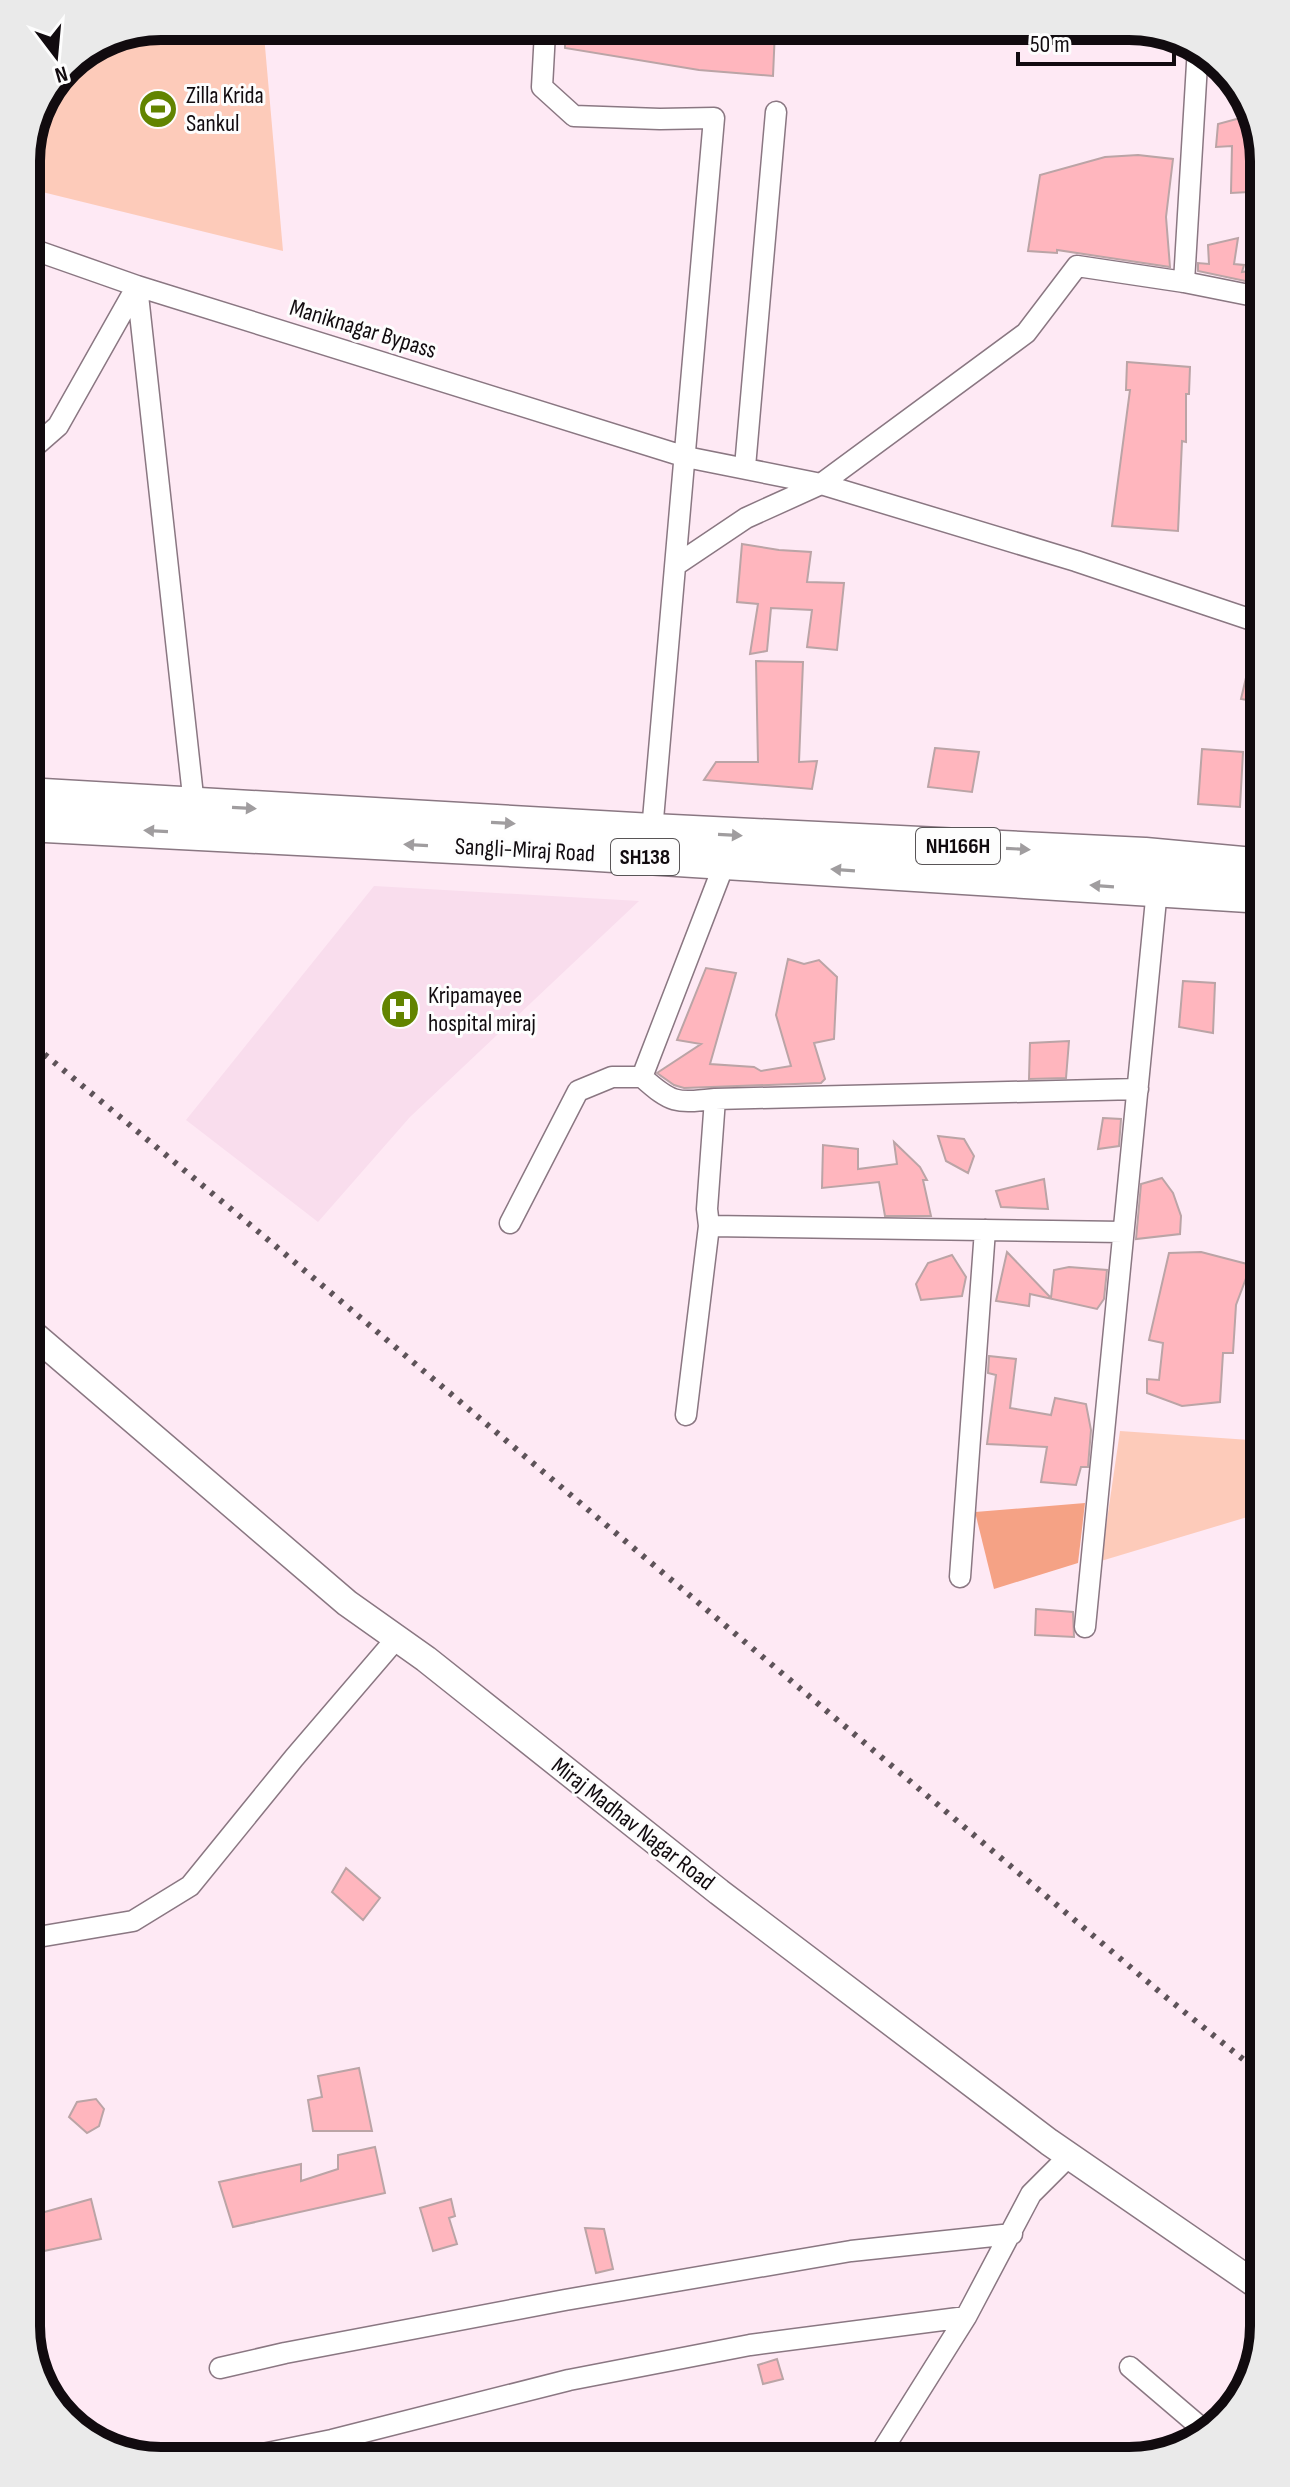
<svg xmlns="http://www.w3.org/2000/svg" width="1290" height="2487" font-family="'Sofia Sans Condensed',sans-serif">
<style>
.built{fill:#f9dded}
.green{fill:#fdcbba}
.forest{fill:#f5a285}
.building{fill:#ffb6be;stroke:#bba4a6;stroke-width:2}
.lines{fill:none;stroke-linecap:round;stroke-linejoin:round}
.minor-casing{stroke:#8a7782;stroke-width:23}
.tertiary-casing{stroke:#8a7782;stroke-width:29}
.trunk-casing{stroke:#8a7782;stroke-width:37}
.minor{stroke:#fff;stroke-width:20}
.tertiary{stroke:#fff;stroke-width:26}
.trunk{stroke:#fff;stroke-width:34}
.rail{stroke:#5e5359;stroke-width:6;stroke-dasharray:4 8;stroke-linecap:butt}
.oneway{fill:#a09d9f}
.labels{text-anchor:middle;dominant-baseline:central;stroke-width:6;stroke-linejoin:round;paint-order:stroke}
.shield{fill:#fdfdfd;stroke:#585456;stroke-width:2}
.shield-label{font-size:22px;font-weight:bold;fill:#110b0f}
.poi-label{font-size:24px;fill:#110b0f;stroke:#fdfdfd;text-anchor:start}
.street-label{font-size:24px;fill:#110b0f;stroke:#fdfdfd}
.rim{fill:none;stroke:#110b0f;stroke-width:10}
</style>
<rect width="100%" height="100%" fill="#fee9f4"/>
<!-- built -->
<path class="built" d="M 374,886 L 639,901 L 410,1117 L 318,1222 L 186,1120 Z"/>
<!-- green -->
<path class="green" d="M 264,35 L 283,251 L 26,188 L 26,153 L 66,65 L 110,36 Z
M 1120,1431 L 1264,1441 L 1264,1512 L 1101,1561 Z"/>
<!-- forest -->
<path class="forest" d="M 1085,1503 L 1078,1563 L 994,1589 L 975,1512 Z"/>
<!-- building -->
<path class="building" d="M 775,30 L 773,76 L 699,70 L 565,48 L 565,32 Z
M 1255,114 L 1264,161 L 1264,173 L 1252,171 L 1249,192 L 1231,193 L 1232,146 L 1216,147 L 1218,124 Z
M 1138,155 L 1173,159 L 1166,217 L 1170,267 L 1057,250 L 1057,253 L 1028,251 L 1040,175 L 1105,157 Z
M 1238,238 L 1234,264 L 1244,265 L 1242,272 L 1264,269 L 1264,285 L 1198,271 L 1198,263 L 1209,264 L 1208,245 Z
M 1127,362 L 1190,367 L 1189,394 L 1186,394 L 1186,442 L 1182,441 L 1178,531 L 1112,526 L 1130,390 L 1126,390 Z
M 742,544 L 779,550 L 811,552 L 807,582 L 844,583 L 837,650 L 807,647 L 812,610 L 771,608 L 767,651 L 750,654 L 758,604 L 737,602 Z
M 1256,635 L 1264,637 L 1264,703 L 1241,699 Z
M 756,661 L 803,662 L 799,762 L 817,761 L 812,789 L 704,780 L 716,762 L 758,762 Z
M 935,748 L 979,752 L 972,792 L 928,787 Z
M 1202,749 L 1243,752 L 1240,807 L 1198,804 Z
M 788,959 L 804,964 L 819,960 L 837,977 L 834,1039 L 814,1043 L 825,1079 L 821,1083 L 684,1088 L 674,1085 L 657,1073 L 701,1044 L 677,1040 L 706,968 L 736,973 L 710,1064 L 754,1067 L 761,1071 L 791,1066 L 776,1015 Z
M 1183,981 L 1215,983 L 1213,1033 L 1179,1027 Z
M 1069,1041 L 1066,1078 L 1029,1079 L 1030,1043 Z
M 1103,1118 L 1121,1119 L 1119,1146 L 1098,1149 Z
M 938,1136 L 964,1139 L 974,1156 L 968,1173 L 946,1161 Z
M 894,1142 L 920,1167 L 927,1180 L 923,1180 L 931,1216 L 885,1216 L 879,1182 L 822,1188 L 823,1145 L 858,1149 L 858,1169 L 897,1164 Z
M 1162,1178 L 1173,1193 L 1181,1216 L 1180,1234 L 1136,1239 L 1141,1184 Z
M 1044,1179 L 1048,1209 L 1001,1207 L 996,1191 Z
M 1007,1252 L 1051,1298 L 1054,1270 L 1069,1267 L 1107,1270 L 1104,1299 L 1097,1309 L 1030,1294 L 1029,1306 L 996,1301 Z
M 1201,1252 L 1251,1265 L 1236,1305 L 1233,1353 L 1223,1353 L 1220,1402 L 1182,1406 L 1147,1393 L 1147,1379 L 1159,1380 L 1163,1343 L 1149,1340 L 1169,1253 Z
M 952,1255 L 966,1277 L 962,1296 L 921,1300 L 916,1284 L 928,1263 Z
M 989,1356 L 1016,1359 L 1010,1408 L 1051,1415 L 1055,1398 L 1086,1404 L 1091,1430 L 1088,1467 L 1081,1467 L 1076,1485 L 1041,1482 L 1047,1447 L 987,1444 L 996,1375 L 988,1373 Z
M 1036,1609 L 1073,1612 L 1074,1637 L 1035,1635 Z
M 346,1868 L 380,1898 L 363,1920 L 332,1892 Z
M 359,2068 L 372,2131 L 313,2131 L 308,2100 L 322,2097 L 318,2076 Z
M 96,2099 L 104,2109 L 99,2126 L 87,2133 L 69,2117 L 77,2102 Z
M 375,2147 L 385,2193 L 233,2227 L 219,2182 L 301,2164 L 301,2181 L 338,2169 L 338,2155 Z
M 91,2199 L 101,2239 L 44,2251 L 41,2213 Z
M 451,2199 L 455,2216 L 449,2218 L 457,2244 L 433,2251 L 420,2208 Z
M 585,2228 L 604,2229 L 613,2269 L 596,2273 Z
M 777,2359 L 783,2379 L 763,2384 L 758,2365 Z"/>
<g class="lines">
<!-- minor casing -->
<g class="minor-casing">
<path id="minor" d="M 545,32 L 542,87 L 574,116 L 660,119 L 714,118 L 652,831
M 26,247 L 137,286 L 686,457 L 821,484 L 1076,561 L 1264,624
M 1184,282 L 1198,47
M 137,286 L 194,805
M 26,454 L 58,426 L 137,286
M 745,467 L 776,112
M 676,565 L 746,518 L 821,484 L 1026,333 L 1077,266 L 1184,282 L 1264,298
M 725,862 L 642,1077 C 672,1104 676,1103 715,1099 L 1138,1089
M 715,1099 L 707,1209 L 709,1226 L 1123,1232
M 510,1223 L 578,1091 L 612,1077 L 642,1077
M 686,1415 L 709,1226
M 960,1577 L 985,1230
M 1085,1627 L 1157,889
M 26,1939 L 133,1921 L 190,1886 L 294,1758 L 396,1639
M 1130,2367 L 1205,2431
M 220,2368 L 285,2353 L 565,2300 L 851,2251 L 1012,2234
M 880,2454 L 966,2317 L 1031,2194 L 1069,2156
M 233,2460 L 332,2440 L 569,2380 L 750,2345 L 966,2317"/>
</g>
<!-- tertiary casing -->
<g class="tertiary-casing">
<path id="tertiary" d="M 26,1328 L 347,1603 L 426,1659 L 719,1892 L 1049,2142 L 1264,2290"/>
</g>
<!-- trunk casing -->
<g class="trunk-casing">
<path id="trunk" d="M 26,795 L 652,831 L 1145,855 L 1264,866
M 26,824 L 566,852 L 1264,896"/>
</g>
<!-- minor -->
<use href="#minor" class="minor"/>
<!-- tertiary -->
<use href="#tertiary" class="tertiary"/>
<!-- trunk -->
<use href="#trunk" class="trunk"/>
<!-- rail -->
<path class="rail" d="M 26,1039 L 266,1238 L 1167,1998 L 1264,2076"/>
</g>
<!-- one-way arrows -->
<defs><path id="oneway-solid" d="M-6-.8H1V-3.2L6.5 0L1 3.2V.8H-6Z" transform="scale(2)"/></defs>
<g class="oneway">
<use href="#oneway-solid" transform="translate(244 808) rotate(3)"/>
<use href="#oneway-solid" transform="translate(503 823) rotate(3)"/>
<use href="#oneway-solid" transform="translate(156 831) rotate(-177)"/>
<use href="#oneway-solid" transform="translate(730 835) rotate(3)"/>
<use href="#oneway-solid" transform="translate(416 845) rotate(-177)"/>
<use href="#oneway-solid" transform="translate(1018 849) rotate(3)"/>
<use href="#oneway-solid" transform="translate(843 870) rotate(-176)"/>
<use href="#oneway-solid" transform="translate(1102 886) rotate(-176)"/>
</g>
<!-- icons -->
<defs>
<g id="stadium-disc" transform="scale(2)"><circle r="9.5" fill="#628400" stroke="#fdfdfd"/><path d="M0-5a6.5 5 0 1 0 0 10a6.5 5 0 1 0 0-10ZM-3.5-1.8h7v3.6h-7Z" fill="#fff"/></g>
<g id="hospital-disc" transform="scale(2)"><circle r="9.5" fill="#628400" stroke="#fdfdfd"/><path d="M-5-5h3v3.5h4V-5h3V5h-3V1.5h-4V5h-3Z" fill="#fff"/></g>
</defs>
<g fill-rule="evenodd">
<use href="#stadium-disc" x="158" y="109"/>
<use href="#hospital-disc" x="400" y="1009"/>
</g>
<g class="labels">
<!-- shield labels -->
<g class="shield">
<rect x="916" y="828" width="84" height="36" rx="6"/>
<rect x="611" y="839" width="68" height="36" rx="6"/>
</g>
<g class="shield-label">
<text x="958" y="846">NH166H</text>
<text x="645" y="857">SH138</text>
</g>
<!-- poi labels -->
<g class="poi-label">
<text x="186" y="95">Zilla Krida<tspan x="186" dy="28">Sankul</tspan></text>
<text x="428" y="995">Kripamayee<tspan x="428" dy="28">hospital miraj</tspan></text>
</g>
<!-- street labels -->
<g class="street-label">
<text transform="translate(363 329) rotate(17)">Maniknagar Bypass</text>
<text transform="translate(525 850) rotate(3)">Sangli-Miraj Road</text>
<text transform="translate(633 1824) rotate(38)">Miraj Madhav Nagar Road</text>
</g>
</g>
<!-- crop -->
<path d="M0 0H1290V2487H0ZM161 40H1129A121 121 0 0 1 1250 161V2326A121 121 0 0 1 1129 2447H161A121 121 0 0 1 40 2326V161A121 121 0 0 1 161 40Z" fill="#eaeaea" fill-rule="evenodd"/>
<path class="rim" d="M161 40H1129A121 121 0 0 1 1250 161V2326A121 121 0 0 1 1129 2447H161A121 121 0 0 1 40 2326V161A121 121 0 0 1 161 40Z"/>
<!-- north arrow -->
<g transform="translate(56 56) rotate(164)" stroke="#fdfdfd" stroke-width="6" paint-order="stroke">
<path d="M0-6L14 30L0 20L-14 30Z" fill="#110b0f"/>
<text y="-12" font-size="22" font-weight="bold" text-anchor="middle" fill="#110b0f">N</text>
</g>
<!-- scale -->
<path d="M1018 52v12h156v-12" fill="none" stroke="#110b0f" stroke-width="4"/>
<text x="1030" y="52" font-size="24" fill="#110b0f" stroke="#fdfdfd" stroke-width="6" paint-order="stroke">50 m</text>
</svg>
